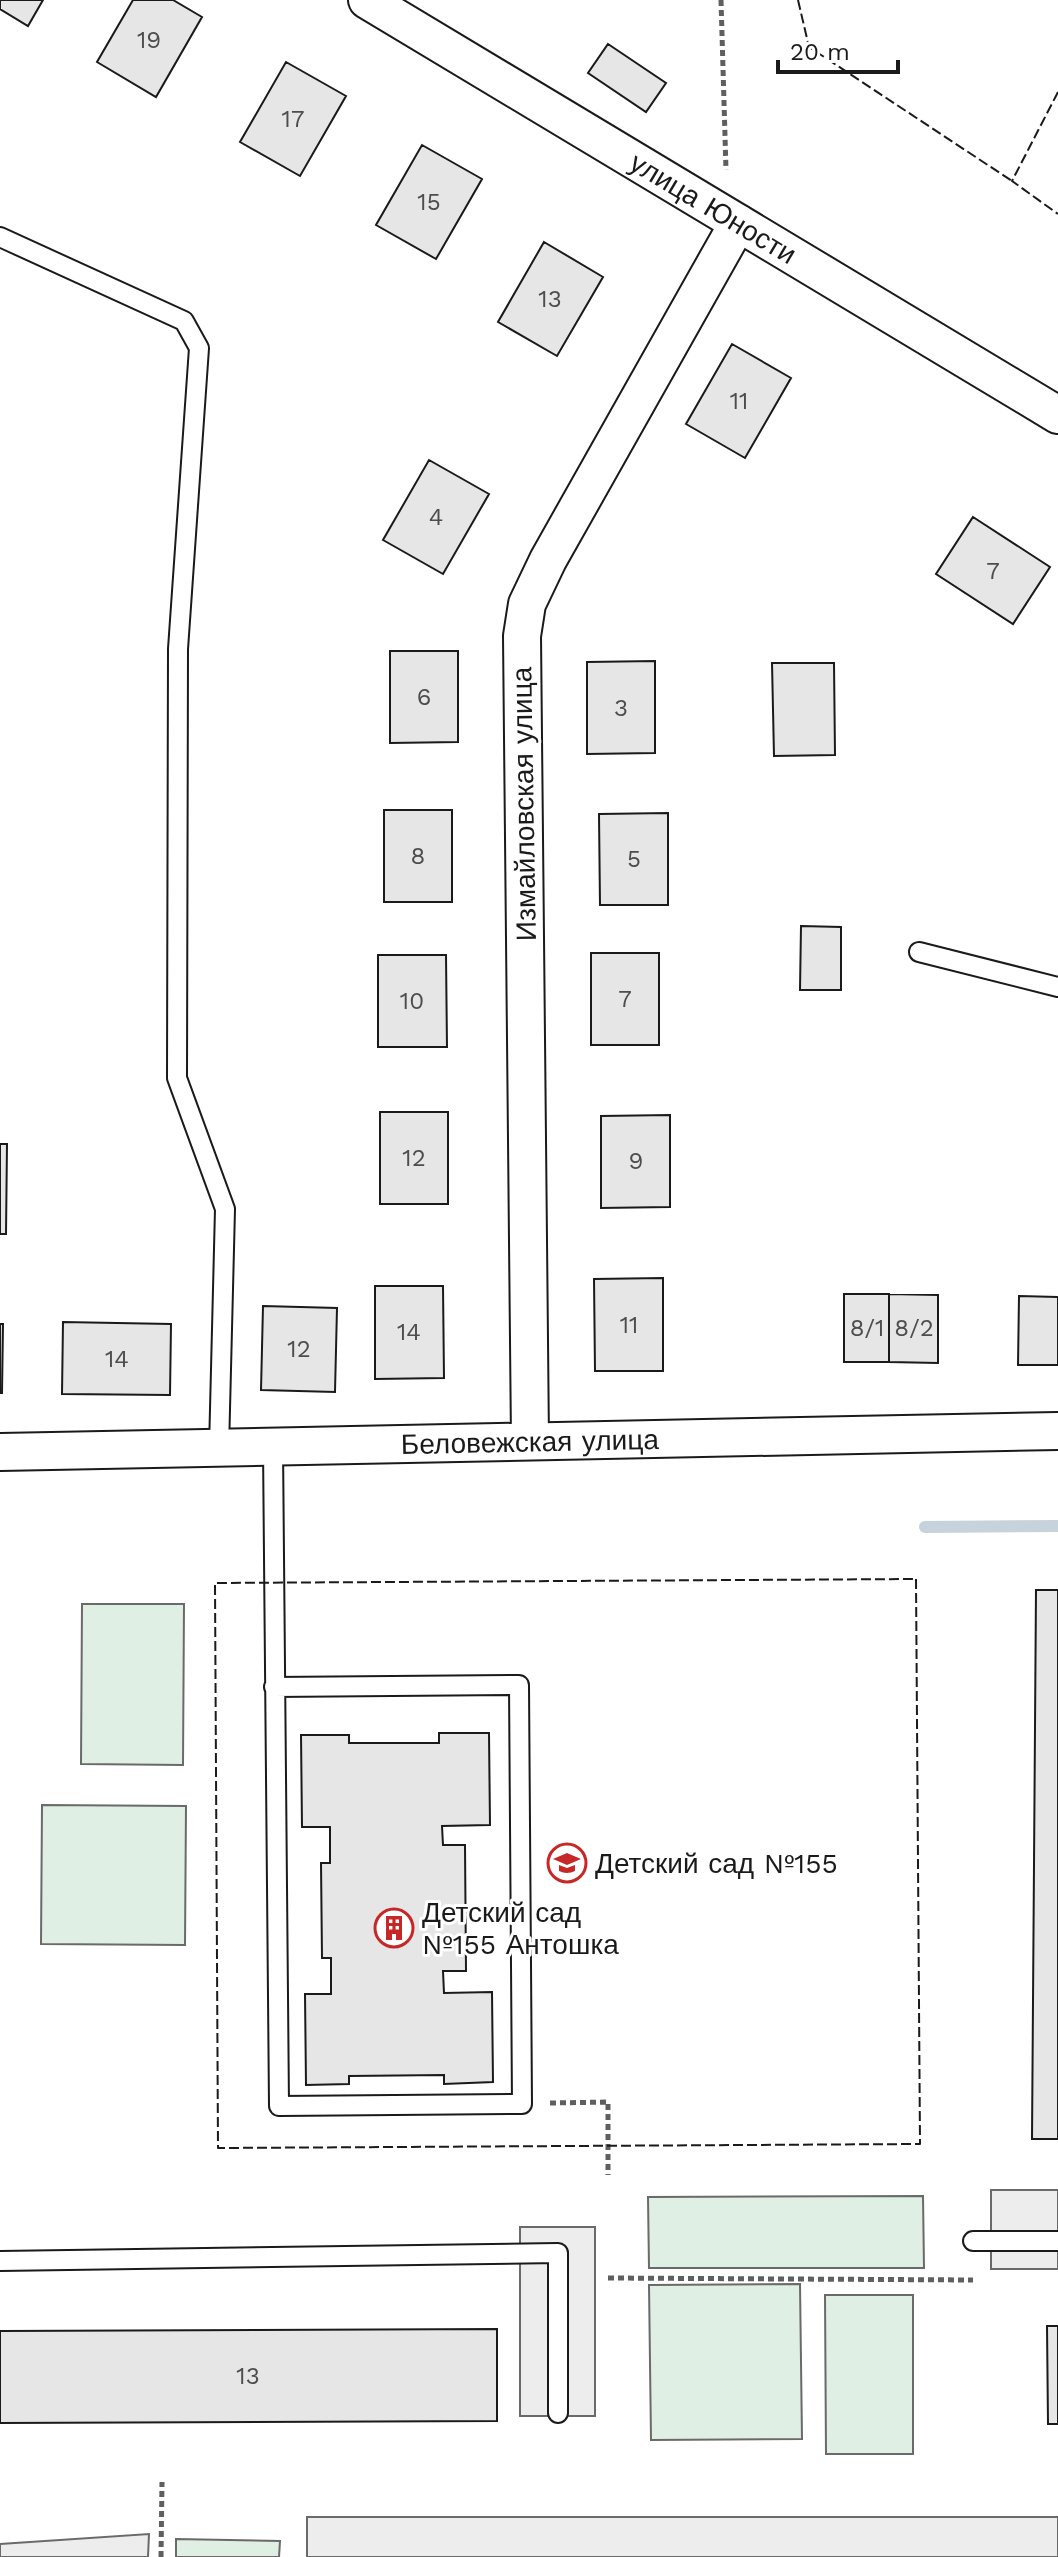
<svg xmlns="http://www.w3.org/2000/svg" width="1058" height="2557" font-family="'Work Sans',sans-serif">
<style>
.green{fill:#e0efe3;stroke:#6a6a6a;stroke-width:2}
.parking{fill:#ededed;stroke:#6a6a6a;stroke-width:2}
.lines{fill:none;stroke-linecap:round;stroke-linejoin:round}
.stream{stroke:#c6d2dc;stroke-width:12}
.building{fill:#e6e6e6;stroke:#1a1a1a;stroke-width:2}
.lane-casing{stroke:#1a1a1a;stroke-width:22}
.street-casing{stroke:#1a1a1a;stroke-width:40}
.path{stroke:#5f5f5f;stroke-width:5;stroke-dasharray:6 4;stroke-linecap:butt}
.lane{stroke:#fff;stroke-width:18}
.street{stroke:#fff;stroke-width:36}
.fence{stroke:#1a1a1a;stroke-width:2;stroke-dasharray:10 4;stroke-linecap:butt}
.labels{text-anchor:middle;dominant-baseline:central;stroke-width:6;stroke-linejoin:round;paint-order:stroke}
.number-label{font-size:24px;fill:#4d4d4d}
.street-label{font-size:28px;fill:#1a1a1a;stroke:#fff}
.poi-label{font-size:28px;fill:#1a1a1a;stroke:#fff;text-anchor:start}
</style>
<rect width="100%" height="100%" fill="#fff"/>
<!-- green -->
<path class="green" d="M 82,1604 L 184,1604 L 183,1765 L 81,1764 Z
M 42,1805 L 186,1806 L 185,1945 L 41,1944 Z
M 923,2196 L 924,2268 L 649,2268 L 648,2197 Z
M 800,2284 L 802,2439 L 651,2440 L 649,2285 Z
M 825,2295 L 913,2295 L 913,2454 L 826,2454 Z
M 176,2539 L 280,2541 L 279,2557 L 176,2557 Z"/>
<!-- parking -->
<path class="parking" d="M 991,2190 L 1058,2190 L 1058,2269 L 991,2269 Z
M 520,2227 L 595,2227 L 595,2416 L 520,2416 Z
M 307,2517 L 1058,2517 L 1058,2557 L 307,2557 Z
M 149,2534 L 148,2557 L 0,2557 L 0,2544 Z"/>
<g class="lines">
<!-- stream -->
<path class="stream" d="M 925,1527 L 1058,1526"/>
</g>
<!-- building -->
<path class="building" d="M 0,0 L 43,0 L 28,26 L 0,9 Z
M 133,0 L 173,0 L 202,17 L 156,97 L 97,62 Z
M 608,44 L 666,83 L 646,112 L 588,73 Z
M 286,62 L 346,96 L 300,176 L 240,142 Z
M 422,145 L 482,179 L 436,259 L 376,225 Z
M 544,242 L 603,277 L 557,356 L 498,322 Z
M 732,344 L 791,378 L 745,458 L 686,424 Z
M 429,460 L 489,494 L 443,574 L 383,540 Z
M 973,517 L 1050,567 L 1013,624 L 936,574 Z
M 390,651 L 458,651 L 458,742 L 390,743 Z
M 655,661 L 655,753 L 587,754 L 587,662 Z
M 772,663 L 834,663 L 835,755 L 774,756 Z
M 384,810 L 452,810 L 452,902 L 384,902 Z
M 668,813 L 668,905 L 600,905 L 599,814 Z
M 801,926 L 841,927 L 841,990 L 800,990 Z
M 591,953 L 659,953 L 659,1045 L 591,1045 Z
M 378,955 L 446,955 L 447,1047 L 378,1047 Z
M 380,1112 L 448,1112 L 448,1204 L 380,1204 Z
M 670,1115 L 670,1207 L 601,1208 L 601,1116 Z
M 0,1144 L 7,1144 L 6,1234 L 0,1234 Z
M 663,1278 L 663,1371 L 595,1371 L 594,1279 Z
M 375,1286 L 443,1286 L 444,1378 L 375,1379 Z
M 844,1294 L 889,1294 L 889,1362 L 844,1362 Z
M 889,1294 L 938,1295 L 938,1363 L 889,1362 Z
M 1019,1296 L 1058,1297 L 1058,1365 L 1018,1365 Z
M 263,1306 L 337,1308 L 335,1392 L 261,1390 Z
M 63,1322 L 171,1324 L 170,1395 L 62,1394 Z
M 0,1324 L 3,1324 L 2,1393 L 0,1393 Z
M 1036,1590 L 1058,1590 L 1058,2139 L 1032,2139 Z
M 439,1733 L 489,1733 L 490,1825 L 442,1826 L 443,1845 L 465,1845 L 466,1971 L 443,1971 L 444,1993 L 492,1992 L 493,2082 L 444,2084 L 444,2075 L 349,2076 L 349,2084 L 306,2085 L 305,1994 L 331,1994 L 331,1958 L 322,1958 L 321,1863 L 330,1863 L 330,1827 L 302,1827 L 301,1735 L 349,1735 L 349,1743 L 439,1743 Z
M 1047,2326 L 1058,2326 L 1058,2424 L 1048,2424 Z
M 497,2329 L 497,2421 L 0,2423 L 0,2331 Z"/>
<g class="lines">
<!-- lane casing -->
<g class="lane-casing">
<path id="lane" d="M 0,237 L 184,321 L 199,348 L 178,649 L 177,1078 L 225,1209 L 219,1449
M 919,952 L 1058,987
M 273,1447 L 279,2106 L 522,2104 L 519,1685 L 274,1687
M 973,2241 L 1058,2241
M 0,2261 L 558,2253 L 558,2413"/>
</g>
<!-- street casing -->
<g class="street-casing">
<g id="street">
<path id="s1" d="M 367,0 L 1058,415"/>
<path d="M 530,1441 L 522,636 L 527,604 L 548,560 L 738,223"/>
<path id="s2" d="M 0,1452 L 1058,1431"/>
</g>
</g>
<!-- path -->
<path class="path" d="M 721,0 L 726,170
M 550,2103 L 608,2102 L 608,2175
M 608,2278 L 973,2280
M 161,2557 L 162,2482"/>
<!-- lane -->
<use href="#lane" class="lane"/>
<!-- street -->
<use href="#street" class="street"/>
<!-- fence -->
<path class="fence" d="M 798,0 L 809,47 L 1012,181
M 1058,92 L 1012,181 L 1058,214
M 916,1579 L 920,2144 L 218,2148 L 215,1583 Z"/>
</g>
<!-- icons -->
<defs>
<g id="school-ring" transform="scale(2)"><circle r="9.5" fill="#fff" stroke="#c62828" stroke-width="1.5"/><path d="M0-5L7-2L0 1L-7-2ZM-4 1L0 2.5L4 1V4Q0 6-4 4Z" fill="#c62828"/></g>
<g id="building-ring" transform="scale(2)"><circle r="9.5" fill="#fff" stroke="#c62828" stroke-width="1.5"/><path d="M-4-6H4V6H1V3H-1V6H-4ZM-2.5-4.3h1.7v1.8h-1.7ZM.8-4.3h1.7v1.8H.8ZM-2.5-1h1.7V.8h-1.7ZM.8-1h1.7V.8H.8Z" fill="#c62828"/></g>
</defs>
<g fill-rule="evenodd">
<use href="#school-ring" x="567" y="1863"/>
<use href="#building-ring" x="394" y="1928"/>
</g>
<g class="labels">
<!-- number labels -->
<g class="number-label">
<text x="149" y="40">19</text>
<text x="293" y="119">17</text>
<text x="429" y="202">15</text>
<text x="550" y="299">13</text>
<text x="739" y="401">11</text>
<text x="436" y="517">4</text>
<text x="993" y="571">7</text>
<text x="424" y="697">6</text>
<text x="621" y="708">3</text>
<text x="418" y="856">8</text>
<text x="634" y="859">5</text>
<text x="625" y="999">7</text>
<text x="412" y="1001">10</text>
<text x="414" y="1158">12</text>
<text x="636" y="1161">9</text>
<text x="629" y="1325">11</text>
<text x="867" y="1328">8/1</text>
<text x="914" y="1328">8/2</text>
<text x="409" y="1332">14</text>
<text x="299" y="1349">12</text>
<text x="117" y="1359">14</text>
<text x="248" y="2376">13</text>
</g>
<!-- street labels -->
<g class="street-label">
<text stroke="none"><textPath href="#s1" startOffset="404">улица Юности</textPath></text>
<text transform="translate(524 804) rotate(-91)">Измайловская улица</text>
<text stroke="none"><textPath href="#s2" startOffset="530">Беловежская улица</textPath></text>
</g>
<!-- poi labels -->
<g class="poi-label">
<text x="595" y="1863">Детский сад №155</text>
<text x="422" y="1912">Детский сад<tspan x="422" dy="32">№155 Антошка</tspan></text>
</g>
</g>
<!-- scale -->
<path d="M778 60v12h120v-12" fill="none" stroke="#1a1a1a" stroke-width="4"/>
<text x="790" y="60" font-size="24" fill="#1a1a1a" stroke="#ffffff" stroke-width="6" paint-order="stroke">20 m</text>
</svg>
